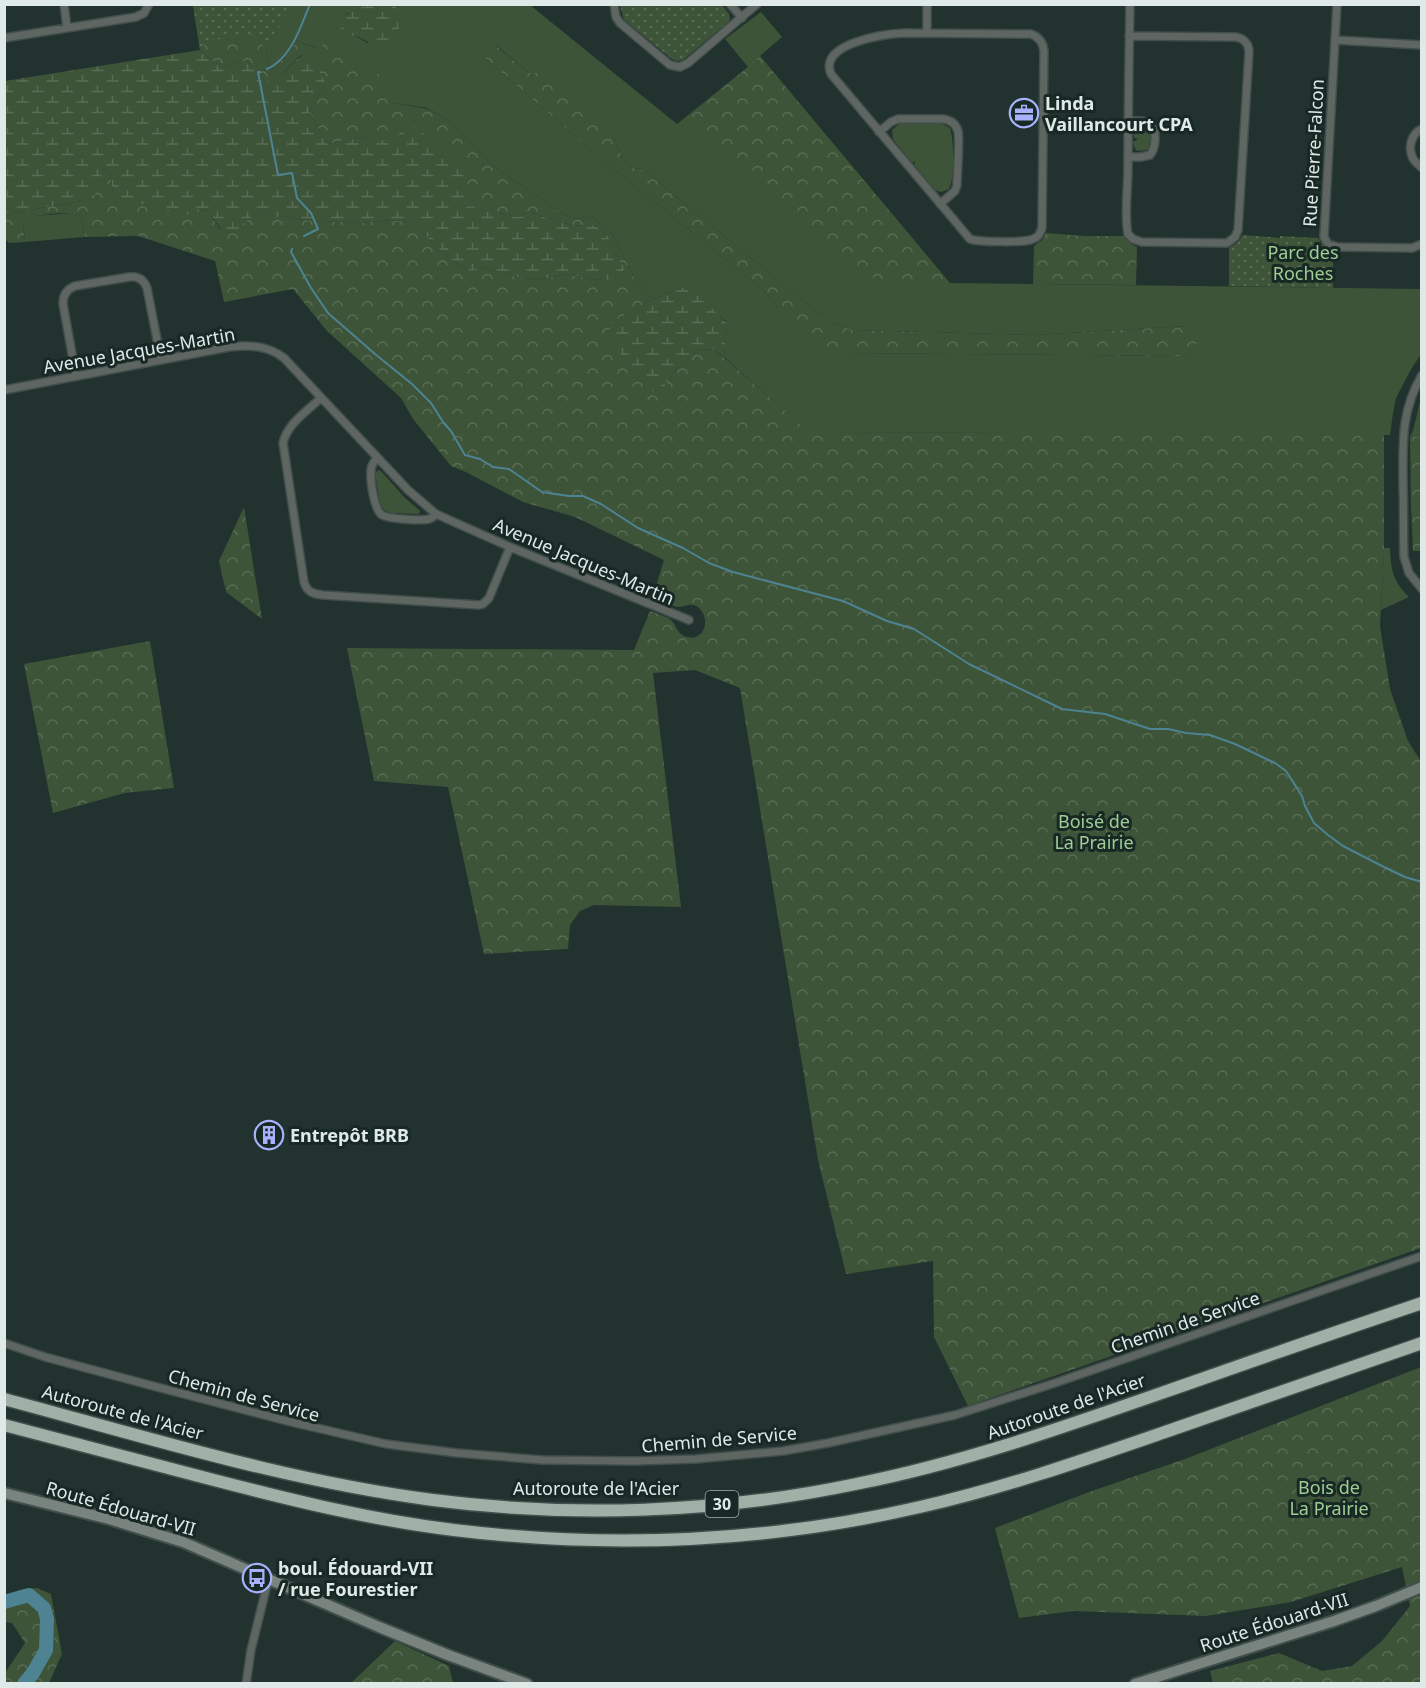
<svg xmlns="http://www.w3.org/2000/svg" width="1426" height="1688" font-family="'Noto Sans',sans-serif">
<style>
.green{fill:#3d5438;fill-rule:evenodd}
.forest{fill:url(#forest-crowns)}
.wetland{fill:url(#wetland-marsh)}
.park{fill:url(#park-dots)}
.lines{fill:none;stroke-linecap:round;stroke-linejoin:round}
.stream{stroke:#4d8393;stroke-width:2}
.river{stroke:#4d8393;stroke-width:14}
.minor-casing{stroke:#404f4c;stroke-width:10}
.secondary-casing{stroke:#404f4c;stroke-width:14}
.motorway-casing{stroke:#404f4c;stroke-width:15}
.minor{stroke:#5f6561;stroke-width:7}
.secondary{stroke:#7a847e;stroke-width:10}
.motorway{stroke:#a1b0a7;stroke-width:12}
.labels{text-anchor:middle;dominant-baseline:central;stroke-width:6;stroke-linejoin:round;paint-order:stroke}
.shield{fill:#182824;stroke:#a3afac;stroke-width:1.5}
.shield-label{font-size:16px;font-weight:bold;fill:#dfe9e7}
.poi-label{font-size:18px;font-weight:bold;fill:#dfe9e7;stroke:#182824;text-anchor:start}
.street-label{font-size:18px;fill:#dfe9e7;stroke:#182824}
.park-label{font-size:18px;fill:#9fcd95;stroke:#182824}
</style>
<defs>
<pattern id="forest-crowns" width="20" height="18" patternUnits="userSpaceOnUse" patternTransform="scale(1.5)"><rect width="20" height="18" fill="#3d5438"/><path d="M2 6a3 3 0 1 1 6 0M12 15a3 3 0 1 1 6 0" fill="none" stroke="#596d55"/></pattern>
<pattern id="wetland-marsh" width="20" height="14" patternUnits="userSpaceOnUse" patternTransform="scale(1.5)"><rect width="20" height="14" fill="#3d5438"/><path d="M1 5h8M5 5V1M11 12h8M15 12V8" fill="none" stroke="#596d55"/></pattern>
<pattern id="park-dots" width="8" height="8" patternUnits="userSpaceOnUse" patternTransform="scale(1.5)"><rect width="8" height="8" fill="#3d5438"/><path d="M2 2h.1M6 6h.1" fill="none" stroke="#596d55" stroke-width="1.8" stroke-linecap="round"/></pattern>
</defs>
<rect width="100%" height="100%" fill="#22322e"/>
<!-- green -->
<path class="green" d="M 193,5 L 357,5 L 355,11 L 346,14 L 346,35 L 354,35 L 368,43 L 397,7 L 396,5 L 530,5 L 677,124 L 748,67 L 725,39 L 761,12 L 782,37 L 760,56 L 950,283 L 1421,289 L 1421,354 L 1410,371 L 1396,398 L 1393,413 L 1390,435 L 809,432 L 724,357 L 727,322 L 684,287 L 653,299 L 635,279 L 613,235 L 592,217 L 571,219 L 493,166 L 447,120 L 427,108 L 388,102 L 328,39 L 320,49 L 297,41 L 277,67 L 269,70 L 266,48 L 207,41 L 200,50 ZM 496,45 L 529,73 L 614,138 L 624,162 L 634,168 L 644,170 L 797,296 L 834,324 L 852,330 L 1033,335 L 1185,326 L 1197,344 L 1185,356 L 843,353 L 777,306 L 765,291 L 611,167 L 485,58 Z
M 899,124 L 942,124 L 950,128 C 954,140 955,179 949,189 L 941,192 L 935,190 L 914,165 L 915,163 L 914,161 L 912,163 L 893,139 L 892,130 Z
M 1139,126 L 1147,128 C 1151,133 1151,144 1147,150 L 1137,151 L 1134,147 L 1133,141 L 1136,141 L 1137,138 L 1134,138 L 1134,130 Z
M 72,213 L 81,215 C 83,223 82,230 85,237 L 25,242 L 23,222 L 24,219 L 34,216 Z
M 1421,399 L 1421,437 L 1410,437 C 1415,429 1417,410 1421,399 Z
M 378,470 L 381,471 L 405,498 L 418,509 L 420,511 L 419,514 L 390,513 L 383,509 L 380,504 L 375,473 Z
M 1384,548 L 1390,548 C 1391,571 1393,581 1409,597 L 1381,610 Z"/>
<!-- forest -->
<path class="forest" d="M 251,34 L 266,48 L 269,70 L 277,67 L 297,41 L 319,49 L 328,39 L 381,76 L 389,102 L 428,109 L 447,120 L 493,166 L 571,219 L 592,217 L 613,235 L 635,279 L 653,299 L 613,322 L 664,388 L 674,371 L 698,350 L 714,349 L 810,432 L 1384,434 L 1384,552 L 1380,626 L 1390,689 L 1408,741 L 1422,763 L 1421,1248 L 968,1406 L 934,1337 L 933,1261 L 846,1274 L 818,1160 L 740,688 L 695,670 L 653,673 L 681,907 L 594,905 L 580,911 L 570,925 L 568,949 L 484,954 L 448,787 L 374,781 L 347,648 L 634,650 L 650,611 C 656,614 667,616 671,620 C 677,626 677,635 687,637 C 703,642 711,621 700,609 C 693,601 687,607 679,607 C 673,607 658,599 653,596 L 664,560 L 575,517 L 523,502 L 466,472 L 451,466 L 413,419 L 401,398 L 327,331 L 293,289 L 224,302 L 215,261 L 138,236 L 85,237 C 82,230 83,223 81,215 C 64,211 41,214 24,219 L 23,223 L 25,242 L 9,243 L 5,239 L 5,214 L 83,201 L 94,195 L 104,168 L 110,171 L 113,193 L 198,209 L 209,213 L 220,229 L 242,224 L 261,210 L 276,217 L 286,216 L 302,220 L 362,223 L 392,220 L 412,222 L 452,261 L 470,271 L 487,268 L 513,276 L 538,280 L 566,274 L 591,279 L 609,280 L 624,269 L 615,254 L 608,236 L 595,225 C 573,229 550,219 530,212 L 517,217 L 464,205 L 389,142 L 364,137 L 327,144 L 309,111 L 326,83 L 310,59 L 301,55 L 280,76 L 262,84 L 259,75 L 241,61 L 220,67 L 200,50 L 207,41 Z
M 488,45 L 495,45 L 529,73 L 538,73 L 578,98 L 601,119 L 614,138 L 624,162 L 634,168 L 644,170 L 797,296 L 834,324 L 852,330 L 1033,335 L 1185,326 L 1189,327 L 1197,344 L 1185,356 L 843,353 L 825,346 L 777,306 L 765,291 L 611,167 L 485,58 L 483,50 Z
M 760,56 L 948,281 L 895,286 L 875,279 L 865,272 L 851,268 L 822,245 L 812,231 L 685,125 L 677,125 L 748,67 Z
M 1046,233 L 1085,236 L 1124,236 L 1131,244 L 1137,247 L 1136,285 L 1033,284 L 1034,246 L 1042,240 Z
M 1410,437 L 1421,437 L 1421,551 L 1413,551 L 1411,505 Z
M 244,507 L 262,619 L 226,592 L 219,561 Z
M 150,641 L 174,788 L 125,793 L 53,813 L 24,664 Z
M 1421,1367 L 1421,1683 L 1213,1683 L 1210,1671 L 1279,1653 L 1322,1671 L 1352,1666 L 1382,1641 L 1410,1606 L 1402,1567 L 1291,1602 L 1206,1616 L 1073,1611 L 1019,1618 L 995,1528 L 1089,1492 L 1185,1459 Z
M 37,1588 L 51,1594 L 62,1654 L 49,1683 L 5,1683 L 5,1673 L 25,1643 L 12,1623 L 5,1622 L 5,1597 L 19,1590 Z
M 395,1641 L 449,1666 L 453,1683 L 351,1683 Z"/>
<!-- wetland -->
<path class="wetland" d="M 357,5 L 396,5 L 399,28 C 394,33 390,43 382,44 C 371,46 365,39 356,36 C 353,35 349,36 346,35 C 338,32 340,19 346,15 C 348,13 352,12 354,11 Z
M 200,50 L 220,67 L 241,61 L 250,62 L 259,75 L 262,83 L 280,76 L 302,55 L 311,59 L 326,83 L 309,111 L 327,144 L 364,137 L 389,141 L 412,124 L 463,166 L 464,205 L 517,217 L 530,212 C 550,219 573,229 595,225 L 608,236 L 615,254 L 625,269 L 610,280 L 591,279 L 566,274 L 538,280 L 513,276 L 487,268 L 470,271 L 452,261 L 412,222 L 392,220 L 362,223 L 302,220 L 286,216 L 276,217 L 261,210 L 242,224 L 240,231 C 219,239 220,222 208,213 C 205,211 202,210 198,209 L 191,215 L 118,199 L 113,193 L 110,171 L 104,168 L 95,195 L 83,201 L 5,214 L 5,81 Z
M 684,287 L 700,297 L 727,323 L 724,357 L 714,349 L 698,350 L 674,371 L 664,388 L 654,393 L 625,362 L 609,330 L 613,322 L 653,299 Z"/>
<!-- park -->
<path class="park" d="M 193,5 L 193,4 L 292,5 L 266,48 L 251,34 L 207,41 L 200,50 Z
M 620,5 L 722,5 L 729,14 L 730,19 L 727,23 L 683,60 L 677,61 L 672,59 L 624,20 Z
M 1243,235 L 1280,238 L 1280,236 L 1318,238 L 1324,247 L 1333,252 L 1333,288 L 1229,286 L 1229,248 L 1238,242 Z"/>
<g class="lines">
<!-- stream -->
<path class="stream" d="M 267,69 C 291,59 301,26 310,4
M 260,72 L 258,72 L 278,175 L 292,173 L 297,198 L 311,213 L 318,229 L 304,236
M 292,249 L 291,252 L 311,288 L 328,313 L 375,354 L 412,384 L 431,403 L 443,422 L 451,431 L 465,455 L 480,459 L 493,467 L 509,469 L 542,492 L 569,496 L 583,496 L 601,504 L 638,528 L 683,548 L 709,563 L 733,572 L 843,601 L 887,621 L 914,629 L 969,664 L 1062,709 L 1105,714 L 1150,729 L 1168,729 L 1186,733 L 1210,735 L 1235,744 L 1275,763 L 1286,771 L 1302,796 L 1305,806 L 1314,823 L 1328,835 L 1343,846 L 1384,867 L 1405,877 L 1422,882"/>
<!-- river -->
<path class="river" d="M 4,1602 L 29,1595 L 44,1608 L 47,1619 L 46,1650 L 33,1673 L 24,1684"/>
<!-- minor casing -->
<g class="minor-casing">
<path id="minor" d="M 64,4 L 67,28
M 614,4 L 616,17 L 620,23 L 670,65 L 680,67 L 688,63 L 757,4
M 730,4 L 742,18
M 1337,4 L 1324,237 L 1328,244 L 1338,247 L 1412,248 L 1422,244
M 904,33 L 1031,34 C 1039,37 1043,42 1044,51 L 1042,228 C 1040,233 1039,237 1033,239 C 1025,243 978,242 970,239 L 831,74 C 818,43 885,34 904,33 Z
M 927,33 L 927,4
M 1129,36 L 1234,37 C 1242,37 1249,43 1249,52 L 1238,230 L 1235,237 L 1227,243 L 1142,242 L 1133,239 L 1128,234 C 1124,216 1128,187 1128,168 C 1128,114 1129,59 1130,4
M 4,38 L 136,17 L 144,13 L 149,4
M 1335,40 L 1422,45
M 1422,129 C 1412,133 1408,146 1412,156 C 1413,161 1418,164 1422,168
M 879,132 L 891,122 L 898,119 L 943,119 C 950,120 956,124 958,131 C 960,142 957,172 957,185 L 955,191 L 940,204
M 1128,157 L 1141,157 L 1150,155 C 1154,150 1154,147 1155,141 C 1156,119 1147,121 1128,121
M 1422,375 C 1400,412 1403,446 1403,487 C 1404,510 1403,533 1404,557 L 1409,573 L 1422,589
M 76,376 L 63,304 C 63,295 67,289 75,286 L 129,277 C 138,276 144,280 147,288 L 161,360
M 4,390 L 229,347 C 250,345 267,345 284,358 L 408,490 L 436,514 L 510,547 L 689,620
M 321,398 C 307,411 287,424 283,443 L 304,582 C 307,592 313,594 323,595 L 479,605 L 483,604 L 489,598 L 510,547
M 377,458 C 374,462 371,465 371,470 C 370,480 374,510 382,515 C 389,519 421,521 429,519 C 433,518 433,517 436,514
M 4,1343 L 45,1357 L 153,1386 L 291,1422 L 386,1444 L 457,1453 L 543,1460 L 634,1461 L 696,1459 L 783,1451 L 828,1443 L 955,1415 L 1052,1384 L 1422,1256
M 246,1684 L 251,1650 L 266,1589 L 269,1579"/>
</g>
<!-- secondary casing -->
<g class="secondary-casing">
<path id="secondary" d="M 4,1493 L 109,1519 L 183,1542 L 379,1627 L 448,1655 L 527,1684
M 1135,1684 L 1334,1621 L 1376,1606 L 1422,1587"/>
</g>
<!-- motorway casing -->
<g class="motorway-casing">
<path id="motorway" d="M 4,1399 C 146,1437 287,1481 433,1500 C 572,1518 718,1513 856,1484 C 972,1461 1081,1421 1193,1382 C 1269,1355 1345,1329 1422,1303
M 4,1425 C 73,1443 142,1461 210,1479 C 291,1500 371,1520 454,1530 C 609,1549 768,1542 920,1507 C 1004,1488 1084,1460 1165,1432 C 1250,1402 1336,1373 1422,1343"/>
</g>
<!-- minor -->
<use href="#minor" class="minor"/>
<!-- secondary -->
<use href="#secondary" class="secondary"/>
<!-- motorway -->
<use href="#motorway" class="motorway"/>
</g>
<!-- icons -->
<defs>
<g id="office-ring" transform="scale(1.5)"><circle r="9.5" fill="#182824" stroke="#a7b1fc" stroke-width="1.5"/><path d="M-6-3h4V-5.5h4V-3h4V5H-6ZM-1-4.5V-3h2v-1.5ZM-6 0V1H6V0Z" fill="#a7b1fc"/></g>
<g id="building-ring" transform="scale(1.5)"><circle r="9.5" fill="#182824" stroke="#a7b1fc" stroke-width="1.5"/><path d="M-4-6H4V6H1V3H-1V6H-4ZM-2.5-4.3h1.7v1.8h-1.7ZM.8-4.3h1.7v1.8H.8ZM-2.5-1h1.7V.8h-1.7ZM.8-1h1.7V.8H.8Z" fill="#a7b1fc"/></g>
<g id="bus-ring" transform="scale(1.5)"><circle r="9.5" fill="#182824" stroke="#a7b1fc" stroke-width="1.5"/><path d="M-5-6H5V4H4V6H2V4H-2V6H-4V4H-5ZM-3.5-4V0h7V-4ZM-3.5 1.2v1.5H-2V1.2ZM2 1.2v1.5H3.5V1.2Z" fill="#a7b1fc"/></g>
</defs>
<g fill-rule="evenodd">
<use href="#office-ring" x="1024" y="113"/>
<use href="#building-ring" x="269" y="1135"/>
<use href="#bus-ring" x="257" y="1578"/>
</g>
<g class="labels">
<!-- shield labels -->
<rect class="shield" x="705.5" y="1491" width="33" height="26" rx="4.5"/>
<g class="shield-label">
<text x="722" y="1504">30</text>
</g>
<!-- poi labels -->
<g class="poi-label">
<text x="1045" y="103">Linda<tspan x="1045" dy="21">Vaillancourt CPA</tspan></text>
<text x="290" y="1135">Entrepôt BRB</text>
<text x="278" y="1568">boul. Édouard-VII<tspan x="278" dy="21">/ rue Fourestier</tspan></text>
</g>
<!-- street labels -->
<g class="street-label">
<text transform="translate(1313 153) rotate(-87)">Rue Pierre-Falcon</text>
<text transform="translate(139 350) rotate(-10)">Avenue Jacques-Martin</text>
<text transform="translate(584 561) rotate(23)">Avenue Jacques-Martin</text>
<text transform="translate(1185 1322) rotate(-19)">Chemin de Service</text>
<text transform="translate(244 1395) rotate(15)">Chemin de Service</text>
<text transform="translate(1066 1406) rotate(-19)">Autoroute de l'Acier</text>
<text transform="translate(123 1412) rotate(15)">Autoroute de l'Acier</text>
<text transform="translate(719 1439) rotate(-5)">Chemin de Service</text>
<text x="596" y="1488">Autoroute de l'Acier</text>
<text transform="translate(121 1508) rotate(16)">Route Édouard-VII</text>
<text transform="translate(1274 1622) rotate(-18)">Route Édouard-VII</text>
</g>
<!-- park labels -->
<g class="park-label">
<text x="1303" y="252">Parc des<tspan x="1303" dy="21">Roches</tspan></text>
<text x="1094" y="821">Boisé de<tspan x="1094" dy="21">La Prairie</tspan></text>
<text x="1329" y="1487">Bois de<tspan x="1329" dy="21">La Prairie</tspan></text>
</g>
</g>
<!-- border -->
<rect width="1426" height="1688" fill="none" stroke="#dfe9e7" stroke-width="12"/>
</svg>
